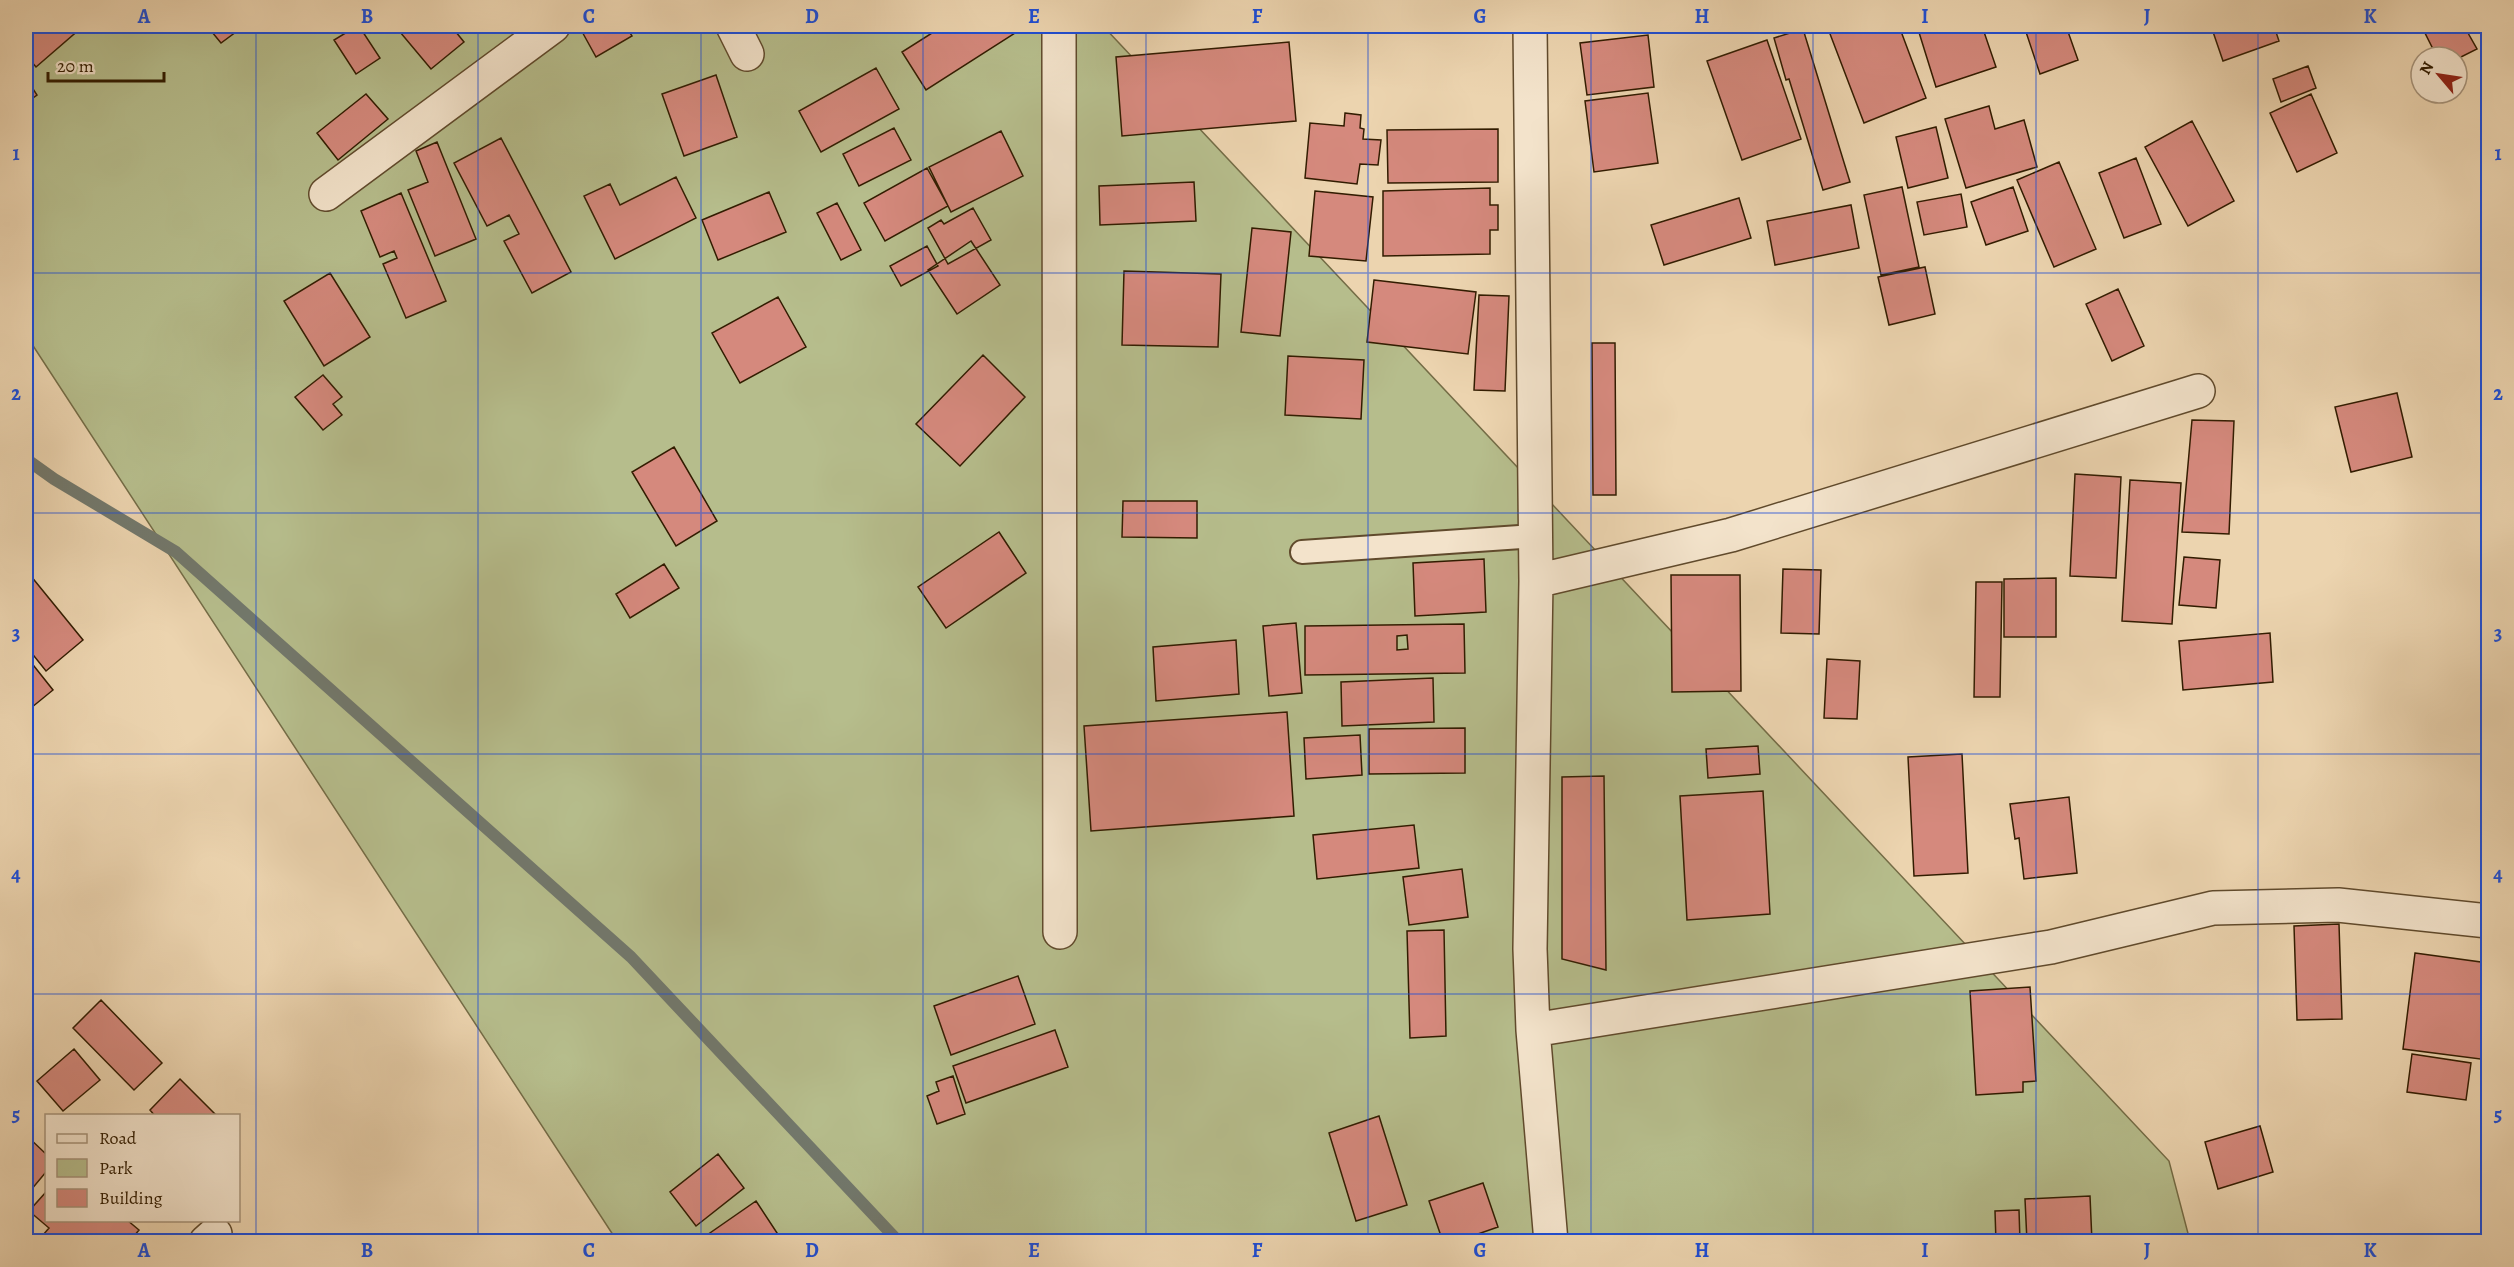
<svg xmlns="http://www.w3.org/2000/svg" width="2514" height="1267" font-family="Alegreya,serif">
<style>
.green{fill:#b6bd8c;stroke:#746c46;stroke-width:1.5}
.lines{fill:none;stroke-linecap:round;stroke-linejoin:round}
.stream{stroke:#72786c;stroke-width:12}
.building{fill:#d5897d;stroke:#321c00;stroke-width:1.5;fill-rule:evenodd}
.lane-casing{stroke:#604a2c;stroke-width:26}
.street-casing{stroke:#604a2c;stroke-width:36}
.lane{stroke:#f3e3cb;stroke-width:22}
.street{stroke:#f3e3cb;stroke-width:33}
.grid{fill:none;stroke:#1d4ed8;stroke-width:1.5;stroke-opacity:0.55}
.neatline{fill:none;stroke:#1d4ed8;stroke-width:2}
.grid-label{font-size:20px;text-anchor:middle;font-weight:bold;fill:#1d4ed8}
</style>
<rect width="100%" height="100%" fill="#ecd4af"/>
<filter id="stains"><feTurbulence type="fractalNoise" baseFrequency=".00333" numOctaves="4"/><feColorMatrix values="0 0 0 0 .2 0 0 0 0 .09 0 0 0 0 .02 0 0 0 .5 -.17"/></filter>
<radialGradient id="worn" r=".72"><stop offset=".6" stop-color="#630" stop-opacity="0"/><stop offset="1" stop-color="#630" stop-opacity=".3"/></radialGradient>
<!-- green -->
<path class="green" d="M 26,26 L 1103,26 L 2169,1161 L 2190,1241 L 617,1241 L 26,335 Z"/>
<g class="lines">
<!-- stream -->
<path class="stream" d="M 26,459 L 54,479 L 176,552 L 631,957 L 899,1242"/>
</g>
<!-- building -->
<path class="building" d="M 26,26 L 78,26 L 81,28 L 36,67 L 26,55 Z
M 207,26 L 244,26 L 221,43 Z
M 332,26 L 347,26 L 338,33 Z
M 357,26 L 359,26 L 380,58 L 356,74 L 334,40 Z
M 395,26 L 451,26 L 464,42 L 431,69 Z
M 585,26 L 626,26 L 632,36 L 596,57 L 580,28 Z
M 943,26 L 1026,26 L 926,90 L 902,52 Z
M 1827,26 L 1899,26 L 1926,98 L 1864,123 Z
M 1917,26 L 1982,26 L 1996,67 L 1936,87 Z
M 2024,26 L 2066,26 L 2078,60 L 2040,74 Z
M 2211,26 L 2274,26 L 2279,41 L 2223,61 Z
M 2435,26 L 2464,26 L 2477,49 L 2457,59 L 2457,57 L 2437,57 L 2424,31 Z
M 1803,29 L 1850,182 L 1823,190 L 1789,79 L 1786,80 L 1774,38 Z
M 1648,35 L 1654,87 L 1587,95 L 1580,43 Z
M 1767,40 L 1801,139 L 1742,160 L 1707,61 Z
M 1289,42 L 1296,121 L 1122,136 L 1116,57 Z
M 2308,66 L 2316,88 L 2281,102 L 2273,79 Z
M 876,68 L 899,109 L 821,152 L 799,111 Z
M 716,75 L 737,137 L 684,156 L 662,94 Z
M 26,78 L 37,95 L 26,103 Z
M 1648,93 L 1658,163 L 1594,172 L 1585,101 Z
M 366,94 L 388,119 L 338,160 L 317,133 Z
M 2311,94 L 2337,153 L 2297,172 L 2270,113 Z
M 1989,106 L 1995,129 L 2024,120 L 2037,167 L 1966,188 L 1945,119 Z
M 1345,113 L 1361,115 L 1360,128 L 1364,129 L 1363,139 L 1381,140 L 1378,165 L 1360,164 L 1357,184 L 1305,178 L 1310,123 L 1344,126 Z
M 2192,121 L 2234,201 L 2188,226 L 2145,147 Z
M 1936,127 L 1948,178 L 1908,188 L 1896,137 Z
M 894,128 L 911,160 L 859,186 L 843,154 Z
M 1498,129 L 1498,182 L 1388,183 L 1387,130 Z
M 1001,131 L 1023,176 L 951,212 L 929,167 Z
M 501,138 L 571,272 L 532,293 L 504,241 L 519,234 L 509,215 L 487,226 L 454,163 Z
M 437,142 L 476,239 L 435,256 L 408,190 L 428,182 L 416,151 Z
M 2136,158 L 2161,224 L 2124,238 L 2099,173 Z
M 2059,162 L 2096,249 L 2054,267 L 2017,180 Z
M 927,168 L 948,206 L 885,241 L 864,203 Z
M 676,177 L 696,218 L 615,259 L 584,196 L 610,184 L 620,205 Z
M 1194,182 L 1196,221 L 1100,225 L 1099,186 Z
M 1902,187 L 1919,267 L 1881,275 L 1864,195 Z
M 2013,187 L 2028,231 L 1986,245 L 1971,202 Z
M 1490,188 L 1490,205 L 1498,205 L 1498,230 L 1490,230 L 1490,254 L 1383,256 L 1383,191 Z
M 1315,191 L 1373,197 L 1366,261 L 1309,256 Z
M 769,192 L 786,232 L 718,260 L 702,220 Z
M 401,193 L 446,301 L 406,318 L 383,264 L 397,258 L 394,251 L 380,257 L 361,211 Z
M 1961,194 L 1967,227 L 1924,235 L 1917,202 Z
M 1739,198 L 1751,238 L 1664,265 L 1651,225 Z
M 837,203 L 861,250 L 841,260 L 817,213 Z
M 1851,205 L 1859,248 L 1775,265 L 1767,221 Z
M 973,208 L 991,240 L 948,264 L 928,228 L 941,220 L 944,224 Z
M 1252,228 L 1291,232 L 1280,336 L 1241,332 Z
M 971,241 L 1000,285 L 957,314 L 928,270 Z
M 927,246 L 938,266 L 901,286 L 890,266 Z
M 1925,267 L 1935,314 L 1889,325 L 1878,277 Z
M 1124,271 L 1221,274 L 1218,347 L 1122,345 Z
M 330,273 L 370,337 L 324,366 L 284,301 Z
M 1374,280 L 1476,292 L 1468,354 L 1367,342 Z
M 2118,289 L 2144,346 L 2112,361 L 2086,304 Z
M 1479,295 L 1509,296 L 1505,391 L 1474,390 Z
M 778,297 L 806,347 L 740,383 L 712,333 Z
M 1592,343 L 1615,343 L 1616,495 L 1593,495 Z
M 983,355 L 1025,397 L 960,466 L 916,424 Z
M 1288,356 L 1364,360 L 1361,419 L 1285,415 Z
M 323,375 L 342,397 L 333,404 L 342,415 L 323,430 L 295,397 Z
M 2397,393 L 2412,457 L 2351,472 L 2335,407 Z
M 2192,420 L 2234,421 L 2229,534 L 2182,532 Z
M 674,447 L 717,521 L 676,546 L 632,472 Z
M 2075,474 L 2121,477 L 2116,578 L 2070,576 Z
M 2130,480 L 2181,483 L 2172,624 L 2122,621 Z
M 1123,501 L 1197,501 L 1197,538 L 1122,537 Z
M 999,532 L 1026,573 L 946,628 L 918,587 Z
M 2184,557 L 2220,560 L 2216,608 L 2179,605 Z
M 1484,559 L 1486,612 L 1415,616 L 1413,563 Z
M 664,564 L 679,588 L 630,618 L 616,594 Z
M 1783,569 L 1821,570 L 1819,634 L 1781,633 Z
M 26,570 L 83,640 L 46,671 L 26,646 Z
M 1671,575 L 1740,575 L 1741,691 L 1672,692 Z
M 2056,578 L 2056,637 L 2004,637 L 2004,579 Z
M 1976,582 L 2002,582 L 2000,697 L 1974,697 Z
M 1296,623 L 1302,693 L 1269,696 L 1263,626 Z
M 1464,624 L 1465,673 L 1305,675 L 1305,626 ZM 1407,635 L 1408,649 L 1397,650 L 1397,636 Z
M 2270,633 L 2273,682 L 2183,690 L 2179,641 Z
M 1236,640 L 1239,694 L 1156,701 L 1153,647 Z
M 26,656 L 53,690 L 26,712 Z
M 1827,659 L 1860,661 L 1857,719 L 1824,718 Z
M 1433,678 L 1434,722 L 1342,726 L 1341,682 Z
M 1287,712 L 1294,816 L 1091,831 L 1084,726 Z
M 1465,728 L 1465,773 L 1369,774 L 1369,729 Z
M 1360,735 L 1362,775 L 1306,779 L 1304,738 Z
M 1758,746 L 1760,774 L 1708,778 L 1706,749 Z
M 1962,754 L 1968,873 L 1914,876 L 1908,757 Z
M 1604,776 L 1606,970 L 1562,959 L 1562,777 Z
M 1763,791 L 1770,914 L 1687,920 L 1680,796 Z
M 2069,797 L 2077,873 L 2024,879 L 2019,838 L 2015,839 L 2010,804 Z
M 1414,825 L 1419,868 L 1317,879 L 1313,835 Z
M 1462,869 L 1468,917 L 1409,925 L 1403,877 Z
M 2339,924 L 2342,1019 L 2297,1020 L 2294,926 Z
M 1444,930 L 1446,1036 L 1410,1038 L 1407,931 Z
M 2415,953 L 2488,963 L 2488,1060 L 2403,1049 Z
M 1018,976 L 1035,1024 L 951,1055 L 934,1006 Z
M 2030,987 L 2036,1081 L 2023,1082 L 2023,1092 L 1976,1095 L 1970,991 Z
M 101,1000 L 162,1063 L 134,1090 L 73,1028 Z
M 1055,1030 L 1068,1067 L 966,1103 L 953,1066 Z
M 74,1049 L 100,1080 L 63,1111 L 37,1081 Z
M 2412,1054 L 2471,1063 L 2466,1100 L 2407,1092 Z
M 953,1076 L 965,1114 L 937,1124 L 927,1096 L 939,1091 L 936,1082 Z
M 180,1079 L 217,1116 L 155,1116 L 150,1110 Z
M 1379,1116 L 1407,1205 L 1356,1221 L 1329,1133 Z
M 2260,1126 L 2273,1172 L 2218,1189 L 2205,1142 Z
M 26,1135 L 46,1154 L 46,1172 L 26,1196 Z
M 718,1154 L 744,1188 L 696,1226 L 670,1192 Z
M 1483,1183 L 1498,1227 L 1455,1242 L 1443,1242 L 1429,1201 Z
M 46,1192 L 46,1220 L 127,1220 L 139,1230 L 129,1242 L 50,1242 L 43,1235 L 49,1228 L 29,1211 Z
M 2090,1196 L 2092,1242 L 2027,1242 L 2025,1199 Z
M 756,1201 L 783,1242 L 697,1242 Z
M 2019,1210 L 2020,1242 L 1996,1242 L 1995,1211 Z
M 1749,1236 L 1811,1237 L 1811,1242 L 1749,1242 Z"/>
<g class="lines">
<!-- lane casing -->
<g class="lane-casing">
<path id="lane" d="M 1302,552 L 1535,536"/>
</g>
<!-- street casing -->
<g class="street-casing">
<path id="street" d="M 733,26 L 747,54
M 1059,26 L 1060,932
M 1530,26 L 1536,581 L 1530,949 L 1533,1030 L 1551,1242
M 326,194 L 553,26
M 1536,581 L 1731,535 L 2198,391
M 1533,1030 L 2051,947 L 2213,908 L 2338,905 L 2488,921
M 206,1242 L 215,1234"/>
</g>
<!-- lane -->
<use href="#lane" class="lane"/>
<!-- street -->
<use href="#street" class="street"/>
</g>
<!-- grid -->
<path class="grid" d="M 256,26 L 256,1242M 478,26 L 478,1242M 701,26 L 701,1242M 923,26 L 923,1242M 1146,26 L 1146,1242M 1368,26 L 1368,1242M 1591,26 L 1591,1242M 1813,26 L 1813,1242M 2036,26 L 2036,1242M 2258,26 L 2258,1242M 26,273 L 2488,273M 26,513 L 2488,513M 26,754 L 2488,754M 26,994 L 2488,994"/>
<!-- margin -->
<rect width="2514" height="1267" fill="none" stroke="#ecd4af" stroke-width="66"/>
<!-- legend -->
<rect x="45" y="1114" width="195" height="108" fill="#f3e3cb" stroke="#a6937a" stroke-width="1.5"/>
<rect x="57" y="1134" width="30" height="9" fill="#f3e3cb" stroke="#a6937a" stroke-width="1.5"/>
<text x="99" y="1144" font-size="18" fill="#321c00">Road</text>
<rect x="57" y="1159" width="30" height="18" fill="#b6bd8c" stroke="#a6937a" stroke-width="1.5"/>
<text x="99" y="1174" font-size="18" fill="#321c00">Park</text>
<rect x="57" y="1189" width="30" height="18" fill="#d5897d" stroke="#a6937a" stroke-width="1.5"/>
<text x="99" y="1204" font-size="18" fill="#321c00">Building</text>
<!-- north arrow -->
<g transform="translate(2439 75) rotate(299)"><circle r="28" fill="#f3e3cb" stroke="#a6937a" stroke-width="1.5"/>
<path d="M0-4.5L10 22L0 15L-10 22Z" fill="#8f2418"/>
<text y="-9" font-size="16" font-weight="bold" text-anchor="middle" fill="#321c00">N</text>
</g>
<!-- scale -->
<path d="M48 72v9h116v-9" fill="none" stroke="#321c00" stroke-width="3"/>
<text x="57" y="72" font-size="18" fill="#321c00" stroke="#f3e3cb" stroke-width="4.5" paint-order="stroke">20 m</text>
<rect x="33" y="33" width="2448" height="1201" class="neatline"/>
<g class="grid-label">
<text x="144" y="23">A</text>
<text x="367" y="23">B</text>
<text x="589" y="23">C</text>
<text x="812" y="23">D</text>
<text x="1034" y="23">E</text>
<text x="1257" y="23">F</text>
<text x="1480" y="23">G</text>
<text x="1702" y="23">H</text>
<text x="1925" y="23">I</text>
<text x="2147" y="23">J</text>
<text x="2370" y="23">K</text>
<text x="16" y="160">1</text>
<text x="2498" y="160">1</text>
<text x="16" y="400">2</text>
<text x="2498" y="400">2</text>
<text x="16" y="640">3</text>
<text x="2498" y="640">3</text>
<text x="16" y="881">4</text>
<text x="2498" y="881">4</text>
<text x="16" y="1121">5</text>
<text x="2498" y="1121">5</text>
<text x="144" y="1257">A</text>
<text x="367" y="1257">B</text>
<text x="589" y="1257">C</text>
<text x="812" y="1257">D</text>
<text x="1034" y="1257">E</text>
<text x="1257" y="1257">F</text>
<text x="1480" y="1257">G</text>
<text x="1702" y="1257">H</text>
<text x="1925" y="1257">I</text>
<text x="2147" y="1257">J</text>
<text x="2370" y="1257">K</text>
</g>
<rect width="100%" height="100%" filter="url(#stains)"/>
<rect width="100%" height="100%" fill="url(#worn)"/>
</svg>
